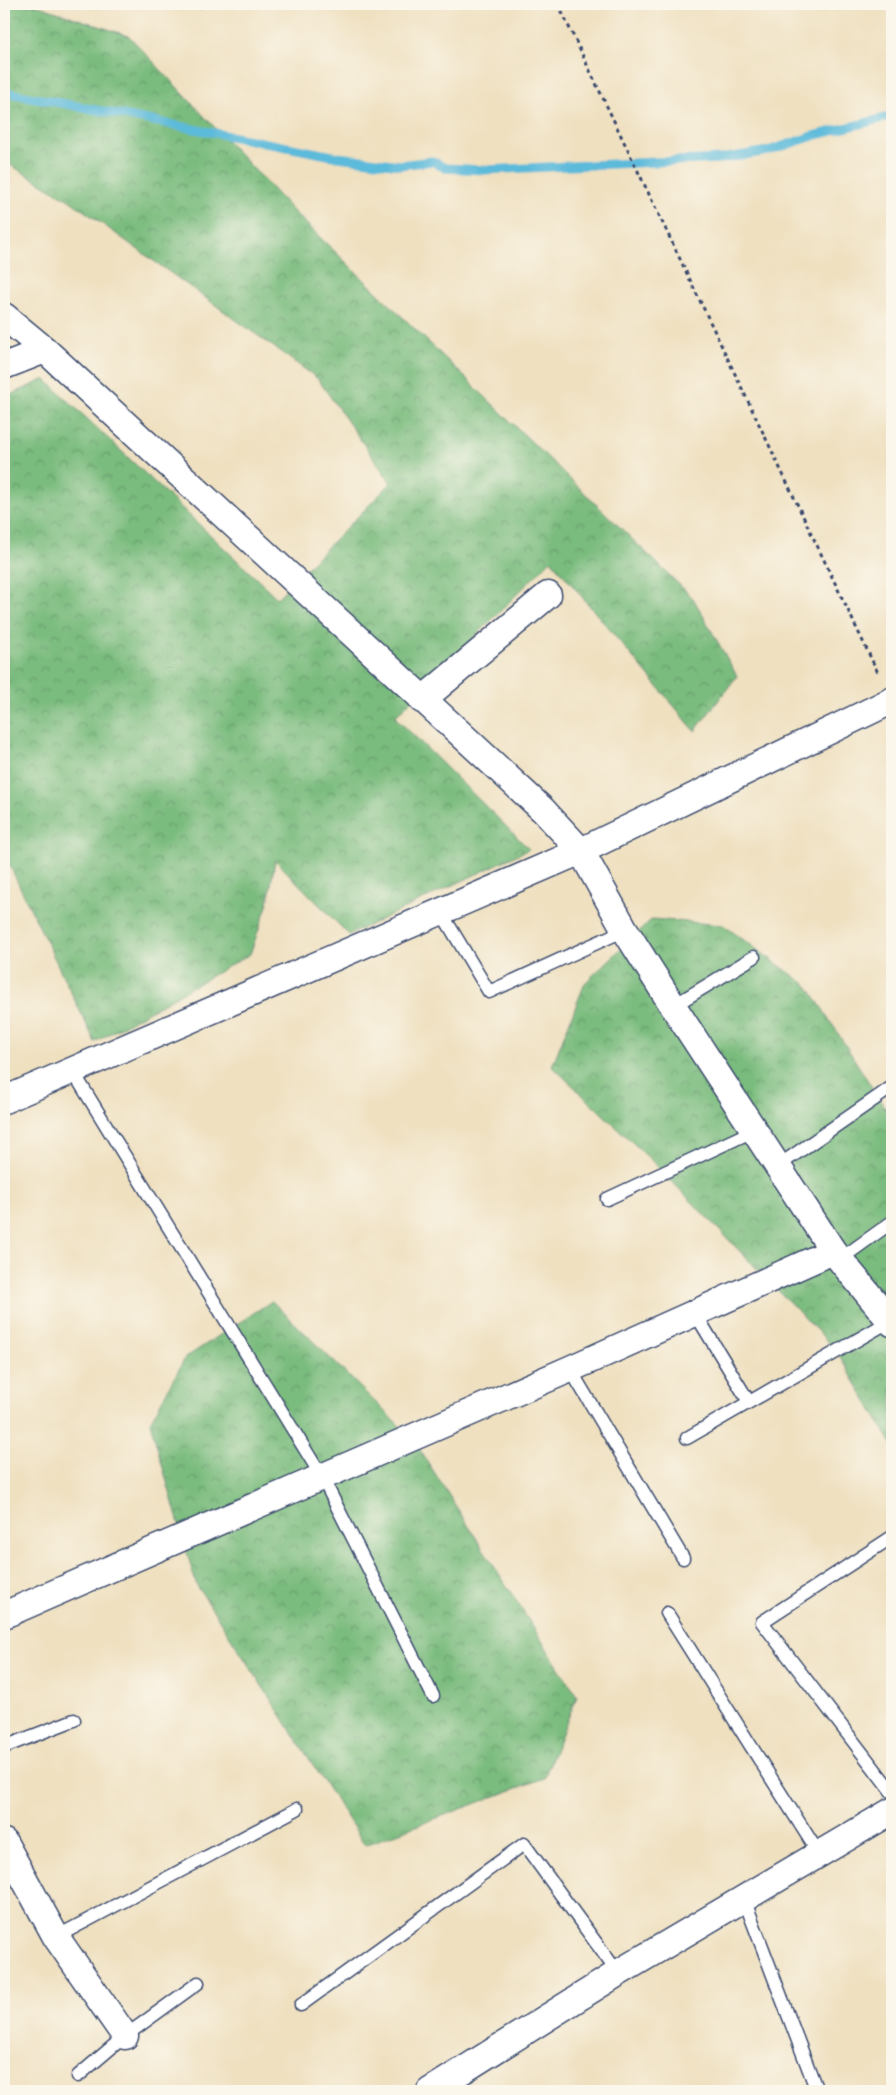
<svg xmlns="http://www.w3.org/2000/svg" width="896" height="2095" font-family="'Gentium Book Plus',serif">
<style>
.forest{fill:url(#forest-crowns);stroke:#4a766e}
.lines{fill:none;stroke-linecap:round;stroke-linejoin:round}
.stream{stroke:#5cbada;stroke-width:9}
.service-casing{stroke:#3b4a6d;stroke-width:15}
.minor-casing{stroke:#3b4a6d;stroke-width:29}
.path{stroke:#3b4a6d;stroke-width:3;stroke-dasharray:4 4;stroke-linecap:butt}
.service{stroke:#fff;stroke-width:12}
.minor{stroke:#fff;stroke-width:26}
</style>
<defs>
<pattern id="forest-crowns" width="20" height="18" patternUnits="userSpaceOnUse" patternTransform="scale(1.25)"><rect width="20" height="18" fill="#7abc7e"/><path d="M2 6a3 3 0 1 1 6 0M12 15a3 3 0 1 1 6 0" fill="none" stroke="#63996a"/></pattern>
</defs>
<rect width="100%" height="100%" fill="#fbf7ec"/>
<filter id="ink" filterUnits="userSpaceOnUse"><feTurbulence type="fractalNoise" baseFrequency=".02" numOctaves="2"/><feDisplacementMap in="SourceGraphic" scale="10" xChannelSelector="R" yChannelSelector="G"/><feConvolveMatrix kernelMatrix="1 2 1 2 8 2 1 2 1" color-interpolation-filters="sRGB"/></filter>
<filter id="wash" filterUnits="userSpaceOnUse"><feTurbulence type="fractalNoise" baseFrequency=".0096" numOctaves="4" result="noise"/><feDisplacementMap in="SourceGraphic" scale="20" xChannelSelector="R" yChannelSelector="G"/><feGaussianBlur stdDeviation="1.12" result="paint"/><feColorMatrix in="noise" values="0 0 0 0 0 0 0 0 0 0 0 0 0 0 0 0 0 1.4 0 .05"/><feComposite in="paint" operator="in"/></filter>
<g filter="url(#wash)">
<rect width="100%" height="100%" fill="#efe0c0"/>
<!-- forest -->
<path class="forest" d="M 4,4 L 33,4 L 129,36 L 293,211 L 693,598 L 737,676 L 695,731 L 551,560 L 395,717 L 529,849 L 349,935 L 275,860 L 268,903 L 250,954 L 95,1042 L 4,854 L 4,398 L 45,379 L 277,598 L 391,483 L 317,378 L 69,200 L 4,161 Z
M 652,919 L 723,925 L 808,986 L 892,1119 L 892,1444 L 836,1350 L 652,1161 L 552,1066 L 585,983 Z
M 272,1301 L 413,1439 L 577,1696 L 544,1778 L 365,1845 L 196,1584 L 150,1422 L 185,1358 Z"/>
<g class="lines">
<!-- stream -->
<path class="stream" d="M 4,92 L 338,157 L 400,165 L 432,161 L 445,168 L 484,170 L 721,159 L 768,151 L 813,136 L 892,116"/>
</g>
</g>
<g filter="url(#ink)">
<g class="lines">
<!-- service casing -->
<g class="service-casing">
<path id="service" d="M 441,912 L 489,992 L 625,930
M 673,1006 L 754,957
M 72,1070 L 322,1477 L 433,1696
M 778,1166 L 892,1087
M 607,1199 L 755,1130
M 839,1260 L 892,1222
M 695,1313 L 749,1402
M 570,1369 L 683,1558
M 687,1438 L 890,1321
M 892,1537 L 762,1622 L 892,1792
M 667,1613 L 819,1854
M 4,1747 L 74,1720
M 744,1899 L 817,2091
M 56,1937 L 297,1809
M 301,2005 L 524,1844 L 618,1973
M 78,2076 L 125,2036 L 198,1983"/>
</g>
<!-- minor casing -->
<g class="minor-casing">
<path id="minor" d="M 4,316 L 45,350 L 543,810 L 581,851 L 625,930 L 673,1006 L 833,1251 L 892,1323
M 4,366 L 45,350
M 422,700 L 548,595
M 4,1100 L 581,851 L 891,701
M 4,1615 L 570,1369 L 833,1251
M 4,1842 L 56,1937 L 125,2036
M 430,2091 L 618,1973 L 892,1811"/>
</g>
<!-- path -->
<path class="path" d="M 201,4 L 201,7 L 207,4
M 558,4 L 879,675"/>
<!-- service -->
<use href="#service" class="service"/>
<!-- minor -->
<use href="#minor" class="minor"/>
</g>
</g>
<!-- margin -->
<rect width="896" height="2095" fill="none" stroke="#fbf7ec" stroke-width="20"/>
</svg>
